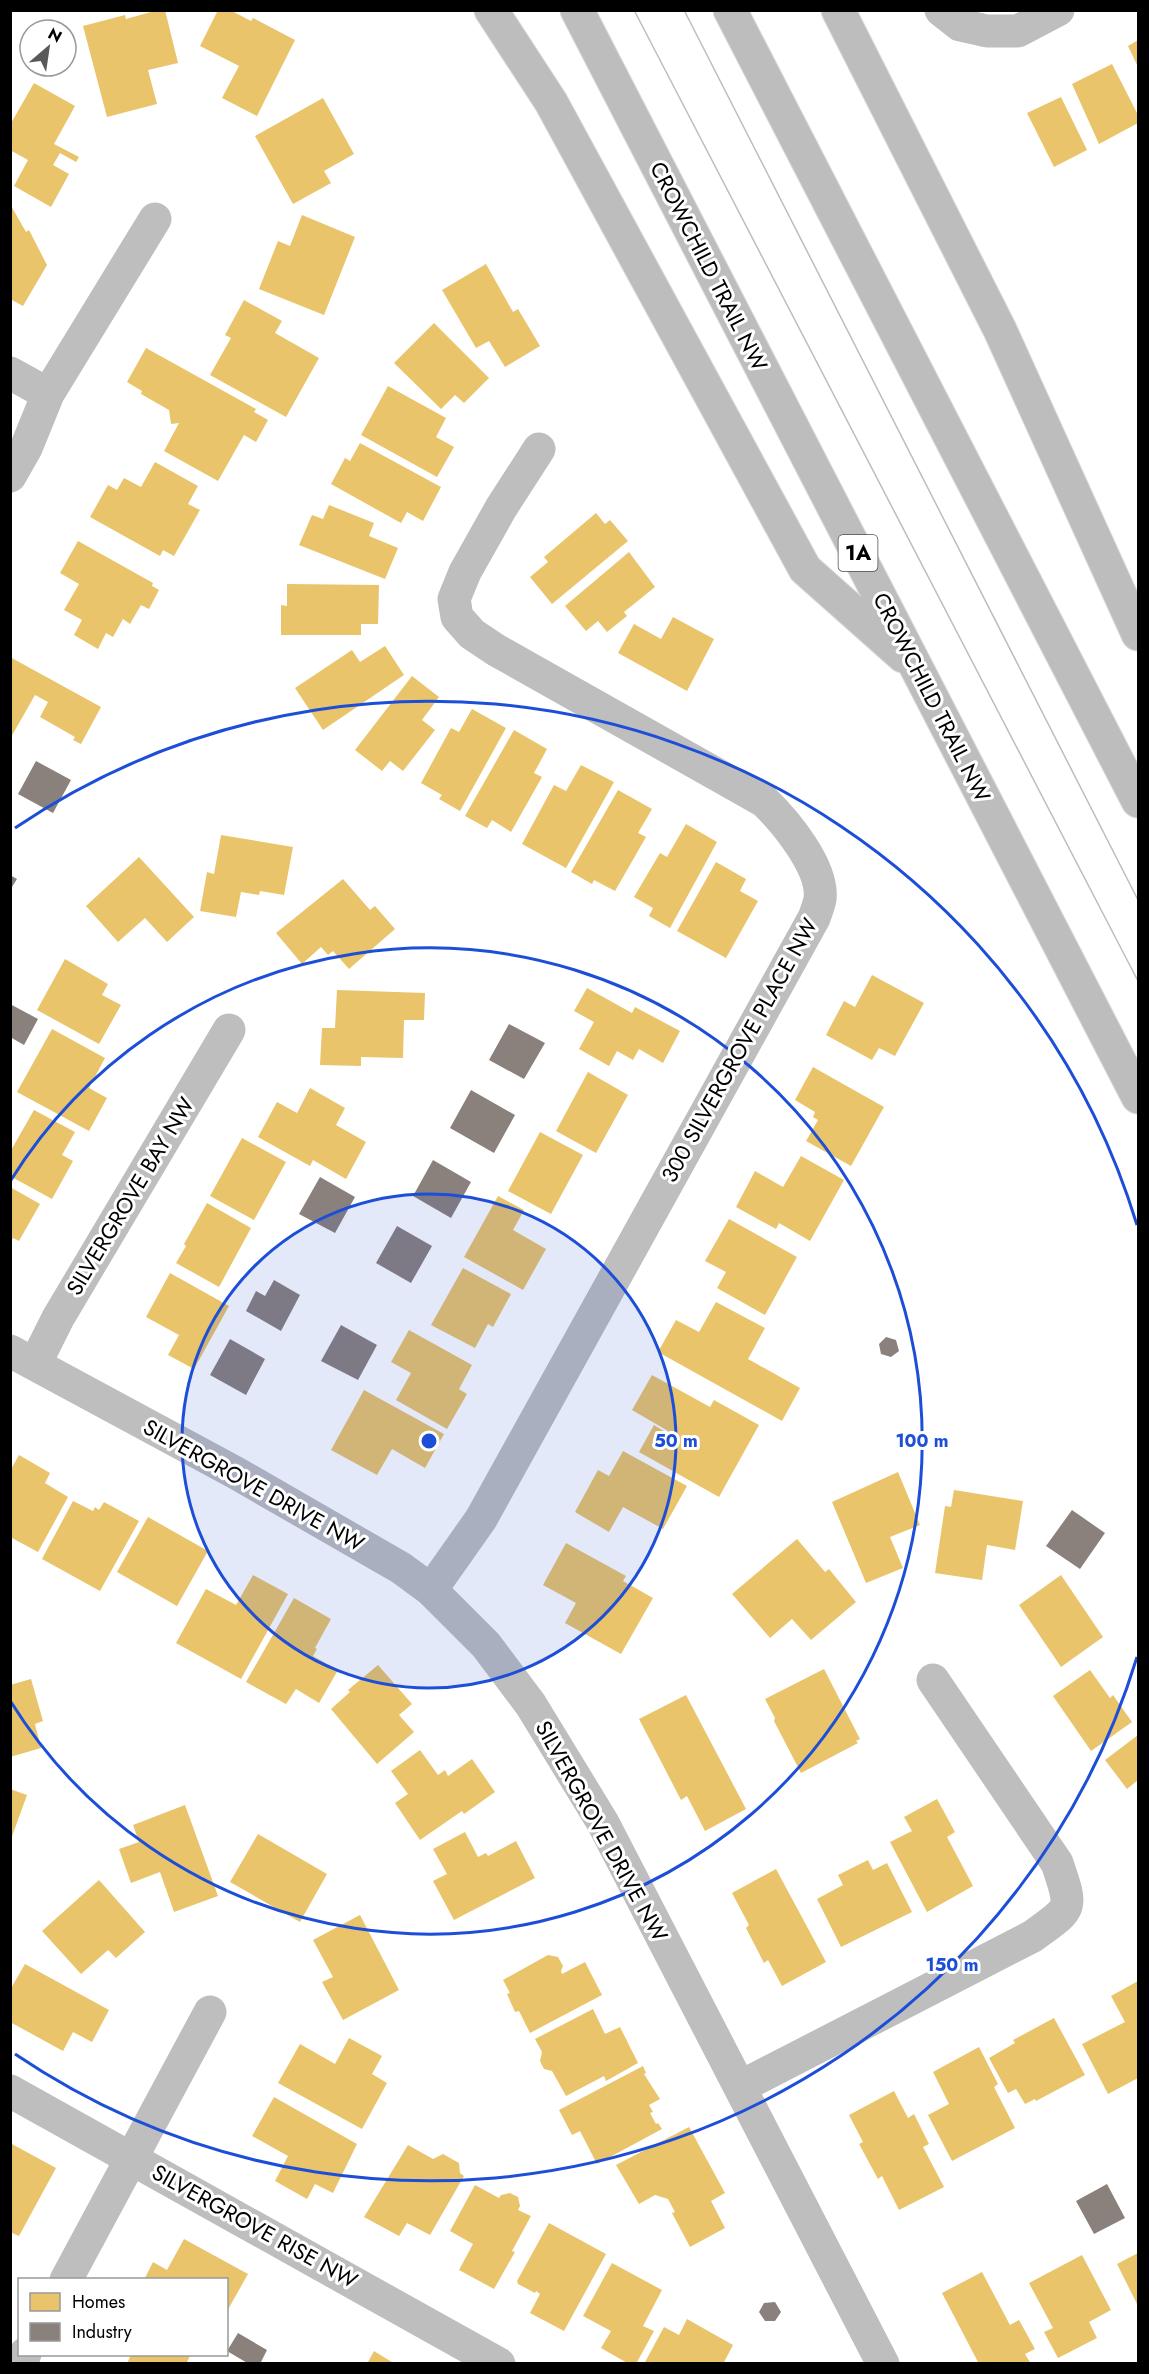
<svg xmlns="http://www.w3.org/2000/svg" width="1149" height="2374" font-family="Jost,sans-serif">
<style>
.homes{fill:#e9c46a}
.industry{fill:#8a817c}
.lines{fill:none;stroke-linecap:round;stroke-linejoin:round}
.motorway-casing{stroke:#dbdbdb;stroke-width:35}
.minor{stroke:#bebebe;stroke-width:33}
.tertiary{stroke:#bebebe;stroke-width:33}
.motorway{stroke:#bdbdbd;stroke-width:33}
.tram{stroke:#bdbdbd;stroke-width:1.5}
.ring{fill:none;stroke:#1d4ed8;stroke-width:3}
.labels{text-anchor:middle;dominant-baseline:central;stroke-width:6;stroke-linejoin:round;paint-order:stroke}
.shield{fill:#fff;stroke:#4c4c4c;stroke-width:1.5}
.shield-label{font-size:21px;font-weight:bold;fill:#000}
.street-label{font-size:22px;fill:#000;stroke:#fff}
.centre{fill:#1d4ed8;stroke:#fff;stroke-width:3}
.ring-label{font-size:18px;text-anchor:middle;font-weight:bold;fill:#1d4ed8;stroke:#fff;stroke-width:6;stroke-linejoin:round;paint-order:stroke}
</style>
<rect width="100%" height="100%" fill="#fff"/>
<!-- homes -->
<path class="homes" d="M 158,10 L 165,10 L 178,63 L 148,70 L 157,104 L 107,117 L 83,26 L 125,15 L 126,19 Z
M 218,10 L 230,10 L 251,21 L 253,18 L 295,40 L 257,116 L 222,98 L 239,66 L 200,46 Z
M 1138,40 L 1138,67 L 1128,46 Z
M 1112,64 L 1138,115 L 1138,123 L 1099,144 L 1072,84 Z
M 34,83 L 75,106 L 54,144 L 79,157 L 76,162 L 60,153 L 53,165 L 69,174 L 51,207 L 14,186 L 28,160 L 10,150 L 10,125 Z
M 1061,97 L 1087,150 L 1054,167 L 1027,113 Z
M 323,98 L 354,154 L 324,171 L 331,183 L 293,204 L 255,136 Z
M 10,204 L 26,232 L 29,230 L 47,265 L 23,306 L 10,299 Z
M 302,215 L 355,237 L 324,315 L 259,289 L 278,241 L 290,246 Z
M 486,264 L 513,312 L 518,309 L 540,346 L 505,367 L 489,341 L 476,348 L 442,290 Z
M 244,300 L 282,321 L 275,333 L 319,358 L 286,417 L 210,375 L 231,338 L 225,335 Z
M 434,323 L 489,378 L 464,403 L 455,395 L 441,409 L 394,363 Z
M 146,348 L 256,409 L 254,412 L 268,420 L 256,442 L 244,435 L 218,481 L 164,451 L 179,423 L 171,424 L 169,410 L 141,394 L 142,391 L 127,382 Z
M 388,386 L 446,418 L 436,437 L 454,447 L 437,477 L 361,435 Z
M 360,443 L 441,487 L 423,521 L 407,512 L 401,523 L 331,484 L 345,458 L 350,461 Z
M 155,462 L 198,486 L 188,504 L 200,510 L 174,556 L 163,550 L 160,556 L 90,517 L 108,485 L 117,490 L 124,478 L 141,487 Z
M 329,505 L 374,523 L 369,536 L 398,548 L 385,579 L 299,545 L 312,515 L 323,519 Z
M 596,513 L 605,524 L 610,520 L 628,541 L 552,604 L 530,577 L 548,562 L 544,557 Z
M 78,541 L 153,583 L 152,586 L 159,590 L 149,609 L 141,605 L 130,624 L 123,619 L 113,637 L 106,633 L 98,649 L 74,635 L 82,620 L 64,610 L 79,584 L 60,573 Z
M 629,552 L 655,587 L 624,612 L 627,616 L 607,632 L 598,621 L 586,631 L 565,606 Z
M 287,584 L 379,585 L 378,624 L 361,624 L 361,635 L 281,635 L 281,605 L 287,606 Z
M 673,617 L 714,639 L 687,691 L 618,653 L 634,624 L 661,639 Z
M 385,646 L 404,675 L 323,730 L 295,688 L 352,650 L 360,662 Z
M 10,657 L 101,707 L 81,744 L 73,740 L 75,737 L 40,717 L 48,702 L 35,695 L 10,739 Z
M 412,676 L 439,697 L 422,720 L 435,730 L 403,771 L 390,761 L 382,771 L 355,750 Z
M 472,709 L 506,728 L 460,811 L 439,799 L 442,795 L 421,783 L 451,728 L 459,732 Z
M 514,730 L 547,749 L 534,773 L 542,777 L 511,832 L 492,820 L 487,828 L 465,816 Z
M 581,765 L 614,782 L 566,868 L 522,844 L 554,785 L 566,791 Z
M 618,790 L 652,809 L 638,833 L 646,837 L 615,891 L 594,880 L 592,884 L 571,872 Z
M 686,824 L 717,842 L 670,928 L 649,916 L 653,908 L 634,897 L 660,853 L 667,857 Z
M 221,835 L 293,847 L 284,895 L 260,891 L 259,895 L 241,892 L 236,917 L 200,911 L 207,872 L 214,874 Z
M 139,857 L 194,917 L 167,942 L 145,918 L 118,942 L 86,906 Z
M 716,862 L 746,879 L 740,891 L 758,901 L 726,958 L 677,931 Z
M 343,879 L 370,910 L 375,906 L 395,929 L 349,969 L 333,951 L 328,955 L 321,947 L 302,964 L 276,933 Z
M 65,959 L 108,984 L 102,995 L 121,1005 L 99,1044 L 37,1010 Z
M 872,975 L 924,1003 L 895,1056 L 879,1048 L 872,1060 L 826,1035 L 844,1001 L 855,1007 Z
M 587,988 L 632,1013 L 635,1007 L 680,1031 L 663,1063 L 639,1049 L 633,1060 L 617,1051 L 609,1066 L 579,1049 L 594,1022 L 574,1011 Z
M 337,990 L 425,993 L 424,1020 L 404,1020 L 403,1058 L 361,1057 L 361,1066 L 320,1065 L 322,1028 L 335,1028 Z
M 52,1029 L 105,1058 L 89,1088 L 107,1098 L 89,1131 L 17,1092 Z
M 813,1067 L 884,1107 L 851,1166 L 806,1141 L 818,1120 L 813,1117 L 815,1112 L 795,1100 Z
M 588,1072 L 628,1095 L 596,1153 L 556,1131 Z
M 310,1088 L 345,1108 L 336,1125 L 366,1142 L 346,1179 L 313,1160 L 310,1166 L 258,1137 L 277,1102 L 297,1113 Z
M 34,1110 L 75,1132 L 62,1155 L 73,1161 L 52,1199 L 10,1176 L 10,1152 Z
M 540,1132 L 583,1155 L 551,1214 L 508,1191 Z
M 242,1138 L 286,1162 L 254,1220 L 210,1196 Z
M 801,1156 L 844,1180 L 810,1241 L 779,1223 L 776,1229 L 736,1207 L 755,1171 L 783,1187 Z
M 10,1187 L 40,1204 L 19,1241 L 13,1238 L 10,1244 Z
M 498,1196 L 524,1210 L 513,1230 L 546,1249 L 523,1290 L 464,1257 Z
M 207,1203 L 251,1228 L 219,1287 L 176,1263 L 186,1246 L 184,1244 Z
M 729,1219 L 797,1257 L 765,1315 L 717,1288 L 726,1272 L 705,1261 Z
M 463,1268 L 511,1294 L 493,1327 L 488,1324 L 475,1348 L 431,1325 Z
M 170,1273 L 229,1306 L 194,1369 L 168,1355 L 179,1335 L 146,1317 Z
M 716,1302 L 765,1328 L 748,1359 L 800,1388 L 782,1421 L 658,1352 L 676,1320 L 699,1332 Z
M 409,1330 L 472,1365 L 459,1389 L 467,1394 L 447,1429 L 396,1400 L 411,1373 L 391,1362 Z
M 652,1375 L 710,1407 L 714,1400 L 759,1425 L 719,1497 L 639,1452 L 654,1425 L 667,1433 L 668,1431 L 632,1410 Z
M 364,1390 L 444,1434 L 425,1468 L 392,1449 L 377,1475 L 331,1450 Z
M 623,1451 L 687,1486 L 663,1529 L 623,1507 L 609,1532 L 575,1512 L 598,1470 L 609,1476 Z
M 19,1455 L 50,1473 L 45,1483 L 68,1497 L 38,1552 L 10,1537 L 10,1471 Z
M 898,1472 L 920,1525 L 890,1537 L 903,1568 L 866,1583 L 832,1502 Z
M 954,1490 L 1023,1501 L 1015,1550 L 987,1545 L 982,1580 L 935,1573 L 945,1506 L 951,1507 Z
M 73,1501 L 93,1511 L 95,1507 L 99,1510 L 104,1502 L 139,1521 L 100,1591 L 42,1559 Z
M 148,1517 L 208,1551 L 177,1606 L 117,1572 Z
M 797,1539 L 825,1572 L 829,1569 L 856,1602 L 811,1640 L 792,1619 L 770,1638 L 732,1594 Z
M 566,1543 L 626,1576 L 623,1581 L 653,1598 L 621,1654 L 565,1623 L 576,1603 L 543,1585 Z
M 253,1575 L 288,1594 L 241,1679 L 176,1643 L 206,1589 L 236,1605 Z
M 1061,1575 L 1103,1637 L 1061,1667 L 1019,1605 Z
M 294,1598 L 331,1619 L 315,1648 L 317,1649 L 313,1656 L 338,1670 L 319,1703 L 296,1689 L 286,1704 L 246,1682 Z
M 378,1665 L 412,1704 L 399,1715 L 414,1732 L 377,1764 L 331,1709 L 350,1692 L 348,1690 Z
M 824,1669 L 860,1739 L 856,1741 L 858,1743 L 801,1773 L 774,1721 L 775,1718 L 765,1699 Z
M 1090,1670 L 1110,1698 L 1113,1695 L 1132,1722 L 1091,1751 L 1053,1696 Z
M 31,1679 L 43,1721 L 35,1724 L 41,1748 L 10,1757 L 10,1685 Z
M 686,1695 L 746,1809 L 705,1831 L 687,1796 L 681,1800 L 639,1719 Z
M 1138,1735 L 1138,1780 L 1127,1789 L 1105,1760 Z
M 420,1750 L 438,1775 L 445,1770 L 448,1776 L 472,1759 L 495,1792 L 464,1814 L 462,1811 L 420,1840 L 395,1803 L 408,1794 L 391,1771 Z
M 10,1789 L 27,1795 L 11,1839 L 10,1839 Z
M 937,1799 L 955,1832 L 947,1837 L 973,1886 L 927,1912 L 890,1842 L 912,1831 L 904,1817 Z
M 185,1805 L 218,1896 L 174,1912 L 160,1872 L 131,1883 L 119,1849 L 139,1842 L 133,1825 Z
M 465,1832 L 478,1857 L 486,1853 L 488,1856 L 516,1841 L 535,1878 L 454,1920 L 433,1881 L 447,1874 L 433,1849 Z
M 258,1834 L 327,1874 L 300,1922 L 230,1882 Z
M 868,1860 L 873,1870 L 887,1863 L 912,1912 L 841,1947 L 817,1899 L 843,1885 L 838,1875 Z
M 776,1869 L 826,1962 L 782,1986 L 768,1960 L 764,1963 L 746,1928 L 749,1925 L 732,1893 Z
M 99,1880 L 145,1932 L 116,1958 L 108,1950 L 81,1974 L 42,1931 Z
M 360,1915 L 399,1990 L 343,2020 L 322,1982 L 333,1977 L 313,1940 Z
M 548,1955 L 558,1957 L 563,1966 L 561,1971 L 562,1974 L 585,1962 L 602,1995 L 530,2033 L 519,2011 L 515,2012 L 507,1994 L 510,1993 L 503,1980 Z
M 25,1964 L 109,2010 L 92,2042 L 73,2032 L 63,2051 L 10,2022 L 10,1990 Z
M 1138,1981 L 1138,2078 L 1108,2094 L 1082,2044 L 1125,2022 L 1111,1996 Z
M 593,2009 L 605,2034 L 620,2027 L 638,2063 L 606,2081 L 604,2076 L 566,2096 L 552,2071 L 544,2069 L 540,2061 L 542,2052 L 535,2039 Z
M 1054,2018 L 1085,2075 L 1036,2101 L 1035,2099 L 1025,2104 L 1016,2089 L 1008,2093 L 989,2058 L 1015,2043 L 1013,2040 Z
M 349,2038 L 382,2056 L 372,2074 L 387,2083 L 362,2129 L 278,2083 L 300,2044 L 335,2064 Z
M 979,2047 L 998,2084 L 994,2087 L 1015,2128 L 952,2161 L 928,2115 L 949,2104 L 933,2072 Z
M 643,2066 L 646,2073 L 644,2074 L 660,2099 L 649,2105 L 653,2112 L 650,2113 L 656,2124 L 658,2123 L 662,2129 L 597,2164 L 580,2131 L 572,2135 L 559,2110 Z
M 894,2091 L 908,2118 L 914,2114 L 929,2144 L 923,2147 L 944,2187 L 899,2210 L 882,2176 L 878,2179 L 859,2144 L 863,2142 L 849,2115 Z
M 274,2097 L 357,2144 L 333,2193 L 315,2184 L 307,2199 L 275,2181 L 288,2156 L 252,2136 Z
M 689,2127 L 725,2193 L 711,2201 L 725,2228 L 690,2247 L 672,2213 L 675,2212 L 668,2199 L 655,2195 L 639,2204 L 616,2165 Z
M 10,2143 L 56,2168 L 19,2236 L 10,2232 Z
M 408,2145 L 433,2159 L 443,2154 L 459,2163 L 460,2173 L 464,2176 L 430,2235 L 407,2223 L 399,2236 L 364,2217 Z
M 475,2185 L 499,2198 L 501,2195 L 510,2193 L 518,2197 L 520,2206 L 518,2210 L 531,2216 L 512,2251 L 515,2252 L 494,2289 L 459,2270 L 473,2244 L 450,2231 Z
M 549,2223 L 606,2254 L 564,2331 L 530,2313 L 540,2294 L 536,2291 L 535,2293 L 518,2284 L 517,2281 Z
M 184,2239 L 248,2274 L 226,2313 L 226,2280 L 144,2280 L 153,2262 L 167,2270 Z
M 1138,2253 L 1138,2306 L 1117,2264 Z
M 1082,2255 L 1111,2310 L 1089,2322 L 1097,2338 L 1058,2358 L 1044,2332 L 1053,2328 L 1029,2283 Z
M 612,2263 L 662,2290 L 643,2326 L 654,2331 L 636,2364 L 629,2364 L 601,2348 L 611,2331 L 583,2316 Z
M 982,2272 L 1010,2325 L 1019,2320 L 1035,2349 L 1025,2354 L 1031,2364 L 979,2364 L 942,2293 Z
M 687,2319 L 733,2345 L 723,2364 L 644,2364 L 664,2327 L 679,2335 Z
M 374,2351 L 395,2364 L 367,2364 Z
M 131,2354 L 191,2354 L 186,2364 L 127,2364 Z"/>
<!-- industry -->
<path class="industry" d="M 36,761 L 71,780 L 53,813 L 18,794 Z
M 10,875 L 17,879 L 10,890 Z
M 10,1004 L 38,1019 L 24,1045 L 10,1037 Z
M 509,1024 L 545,1043 L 524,1079 L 489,1060 Z
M 471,1090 L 515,1115 L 494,1153 L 450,1128 Z
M 433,1160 L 471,1182 L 451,1218 L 413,1196 Z
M 320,1177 L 355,1197 L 335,1233 L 299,1214 Z
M 397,1226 L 432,1246 L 411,1283 L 376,1263 Z
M 274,1280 L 300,1295 L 281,1331 L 246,1311 L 256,1291 L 265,1296 Z
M 341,1325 L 377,1345 L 358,1380 L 321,1361 Z
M 886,1337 L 896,1340 L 899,1351 L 891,1357 L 881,1354 L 879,1344 Z
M 230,1339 L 265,1359 L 246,1395 L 210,1375 Z
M 1072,1510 L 1105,1533 L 1080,1569 L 1046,1546 Z
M 1107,2184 L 1125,2218 L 1094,2234 L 1076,2201 Z
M 775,2302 L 781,2312 L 775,2321 L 765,2321 L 759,2312 L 764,2303 Z
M 238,2333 L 267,2350 L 260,2364 L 249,2364 L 227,2351 Z"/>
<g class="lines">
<!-- motorway casing -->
<g class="motorway-casing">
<path id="motorway" d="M 491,10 L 551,102 L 805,569 L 903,656
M 577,10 L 1138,1097
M 730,10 L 1138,801
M 838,10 L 1000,330 L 1138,634"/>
</g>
<!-- minor -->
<path class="minor" d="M 941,10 L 960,25 L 987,31 L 1018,31 L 1058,10
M 10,373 L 48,394
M 10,476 L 26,448 L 48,394 L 155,219
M 35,1364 L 58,1318 L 229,1030
M 431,1590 L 481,1519 L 814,918 C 816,912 819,905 820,899 C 824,868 785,821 764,801 L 496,650 L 472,634 L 457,617 L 454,599 L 465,572 L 501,508 L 539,449
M 740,2087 L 1033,1936 C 1073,1907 1073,1910 1057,1863 L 933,1680
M 10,2091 L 499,2364
M 66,2280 L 210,2012
M 20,2364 L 25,2354"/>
<!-- tertiary -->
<path class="tertiary" d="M 10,1351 L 236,1473 L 401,1568 L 431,1590 L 486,1645 L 531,1705 L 603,1823 L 883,2364"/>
<!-- motorway -->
<use href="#motorway" class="motorway"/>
<!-- tram -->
<path class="tram" d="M 634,10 L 1138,981
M 684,10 L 1138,900"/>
</g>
<!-- distance rings -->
<circle cx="429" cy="1441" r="247" fill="#1d4ed8" fill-opacity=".12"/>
<g class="ring">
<circle cx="429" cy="1441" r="247"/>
<path d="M11 1180A493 493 0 1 1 11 1702"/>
<path d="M1137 1657A740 740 0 0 1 15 2054M15 828A740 740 0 0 1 1137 1225"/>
</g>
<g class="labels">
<!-- shield labels -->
<rect class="shield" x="838.5" y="535" width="39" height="36" rx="4.5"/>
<g class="shield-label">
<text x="858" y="553">1A</text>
</g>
<!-- street labels -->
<g class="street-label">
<text transform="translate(709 266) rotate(63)">CROWCHILD TRAIL NW</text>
<text transform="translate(932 697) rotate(63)">CROWCHILD TRAIL NW</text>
<text transform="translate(739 1050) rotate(-61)">300 SILVERGROVE PLACE NW</text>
<text transform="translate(130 1196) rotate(-59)">SILVERGROVE BAY NW</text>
<text transform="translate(254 1485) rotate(29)">SILVERGROVE DRIVE NW</text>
<text transform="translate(602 1831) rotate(61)">SILVERGROVE DRIVE NW</text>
<text transform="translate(255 2226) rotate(29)">SILVERGROVE RISE NW</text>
</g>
</g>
<circle cx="429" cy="1441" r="9" class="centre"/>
<g class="ring-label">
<text x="676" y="1447">50 m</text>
<text x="922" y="1447">100 m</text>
<text x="952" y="1971">150 m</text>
</g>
<!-- border -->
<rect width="1149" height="2374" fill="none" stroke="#000000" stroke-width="24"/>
<!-- legend -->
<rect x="18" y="2278" width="210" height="78" fill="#ffffff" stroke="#999999" stroke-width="1.5"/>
<rect x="30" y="2293" width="30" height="18" fill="#e9c46a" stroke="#999999" stroke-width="1.5"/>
<text x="72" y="2308" font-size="18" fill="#000000">Homes</text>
<rect x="30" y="2323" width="30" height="18" fill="#8a817c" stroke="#999999" stroke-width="1.5"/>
<text x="72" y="2338" font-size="18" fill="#000000">Industry</text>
<!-- north arrow -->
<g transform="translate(48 48) rotate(29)"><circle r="28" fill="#ffffff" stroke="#999999" stroke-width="1.5"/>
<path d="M0-4.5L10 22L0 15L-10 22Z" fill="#595959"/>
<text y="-9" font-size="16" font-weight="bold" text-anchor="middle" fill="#000000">N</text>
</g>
</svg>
